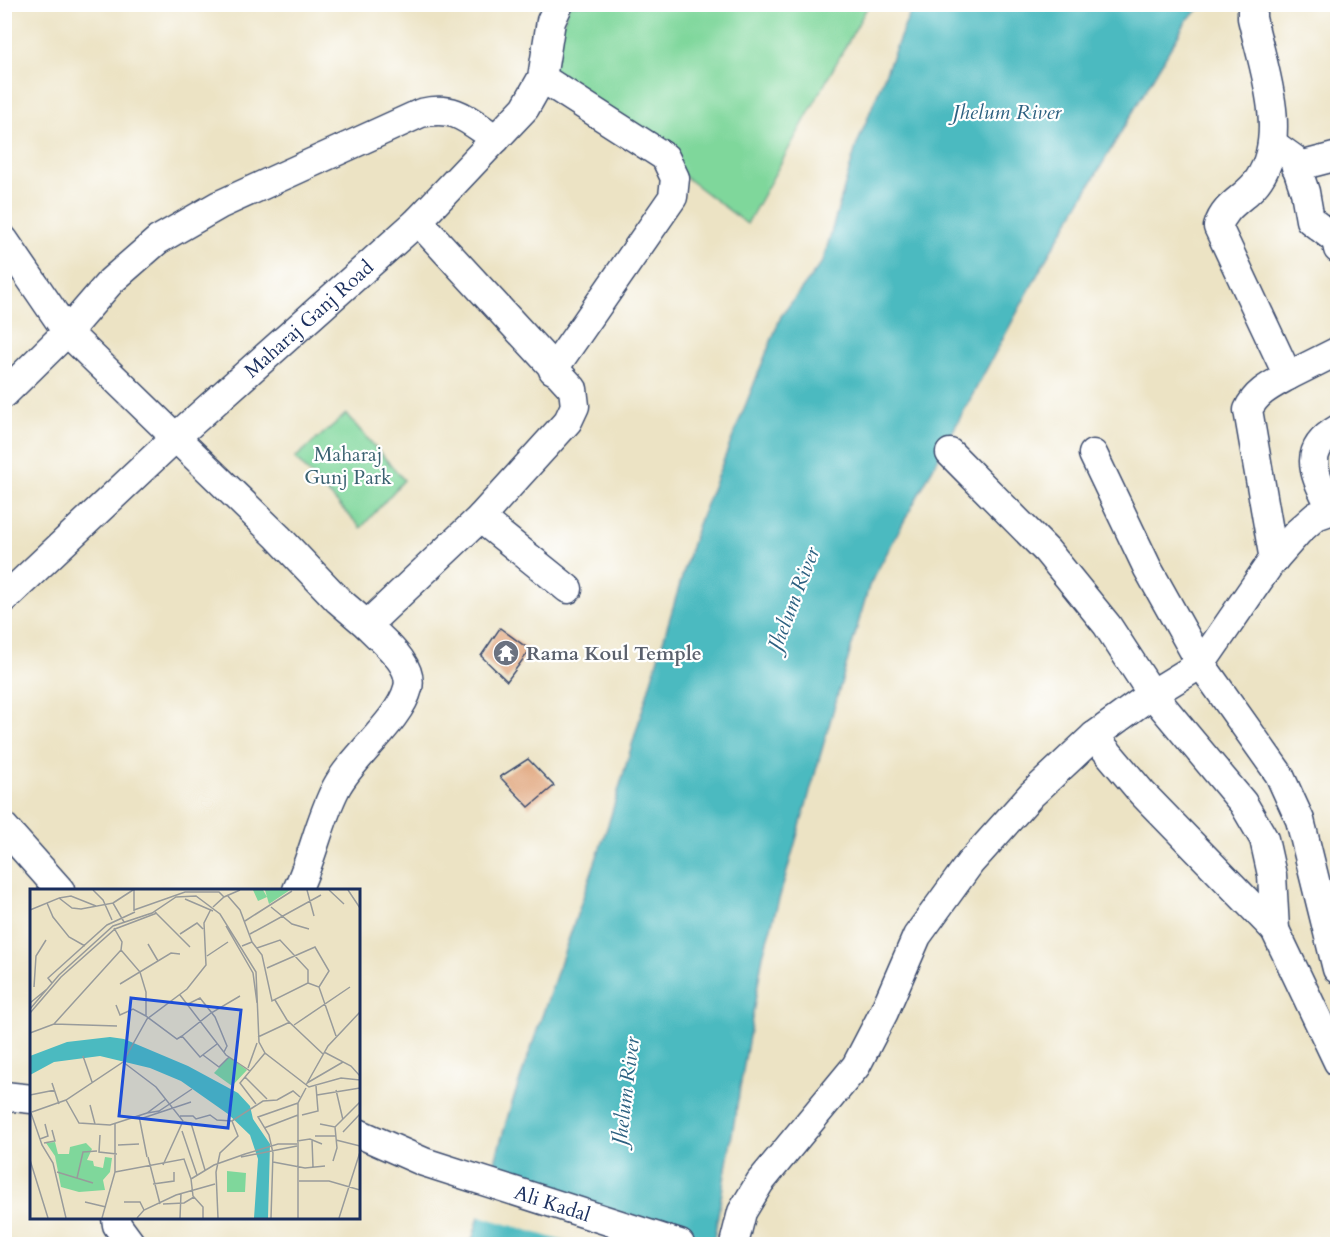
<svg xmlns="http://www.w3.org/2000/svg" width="1342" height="1249" font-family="Cardo,serif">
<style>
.green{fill:#7fd79b;stroke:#4d837c;stroke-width:1.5}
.water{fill:#4bbac0;stroke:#33748f;stroke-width:1.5}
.pier{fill:#ece3c4}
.building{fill:#e0a57c}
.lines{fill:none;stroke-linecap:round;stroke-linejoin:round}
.minor-casing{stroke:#3a4a6d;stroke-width:31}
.minor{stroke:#fff;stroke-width:28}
.labels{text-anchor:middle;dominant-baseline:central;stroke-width:4.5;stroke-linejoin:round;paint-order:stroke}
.street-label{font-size:20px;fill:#1b2f5e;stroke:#fff}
.park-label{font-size:20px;fill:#396170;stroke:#fff}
.worship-label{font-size:20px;font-weight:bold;fill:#5b616d;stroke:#fff;text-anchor:start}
.water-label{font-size:21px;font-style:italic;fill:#2c6080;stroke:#fff}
.inset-road{fill:none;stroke:#989b9b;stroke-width:1.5}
.view{fill:#1d4ed8;fill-opacity:0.15;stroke:#1d4ed8;stroke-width:3}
.inset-edge{fill:none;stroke:#1b2f5e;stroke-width:3}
</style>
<rect width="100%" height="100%" fill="#fff"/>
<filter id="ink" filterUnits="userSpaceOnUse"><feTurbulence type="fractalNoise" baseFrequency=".0167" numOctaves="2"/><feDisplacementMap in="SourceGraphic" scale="12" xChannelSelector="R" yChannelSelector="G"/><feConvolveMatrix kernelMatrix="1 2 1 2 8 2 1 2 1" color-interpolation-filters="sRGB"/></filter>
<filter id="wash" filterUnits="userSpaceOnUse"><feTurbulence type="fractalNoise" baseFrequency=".008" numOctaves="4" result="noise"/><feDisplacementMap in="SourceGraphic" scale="24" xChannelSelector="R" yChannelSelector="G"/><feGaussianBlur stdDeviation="1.35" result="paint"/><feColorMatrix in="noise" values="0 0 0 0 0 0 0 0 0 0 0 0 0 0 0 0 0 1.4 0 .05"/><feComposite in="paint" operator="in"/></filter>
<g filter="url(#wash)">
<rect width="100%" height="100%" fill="#ece3c4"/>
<!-- green -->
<path class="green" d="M 866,4 L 868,6 L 747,224 L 547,72 L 569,5 Z
M 346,414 L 404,480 L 361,528 L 295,458 Z"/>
<!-- water -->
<path class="water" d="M 913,5 L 1204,5 L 1187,20 L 1045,261 L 869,586 L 763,955 L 713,1244 L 471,1244 L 510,1109 L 609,822 L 697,527 L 781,316 L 823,261 L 856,147 Z"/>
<!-- pier -->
<path class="pier" d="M 488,1174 L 716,1242 L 716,1244 L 574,1244 L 476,1215 Z"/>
<g id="blocks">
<!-- building -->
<path class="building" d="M 500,628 L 530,650 L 507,681 L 481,656 Z
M 528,759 L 554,786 L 529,807 L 500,777 Z"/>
</g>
</g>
<g filter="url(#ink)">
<use href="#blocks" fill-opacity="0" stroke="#3a4a6d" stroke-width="1.5"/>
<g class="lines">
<!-- minor casing -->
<g class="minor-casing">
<g id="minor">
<path d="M 1252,4 L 1252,18 C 1263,67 1289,134 1259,179 C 1247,198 1225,203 1218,227 L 1288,376 C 1272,385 1256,392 1248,410 L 1274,560"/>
<path d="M 542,78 L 665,157 L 675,178 L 673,197 L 553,370"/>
<path d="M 1273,144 L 1294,159 L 1305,192 L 1310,220 L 1336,240 L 1338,249"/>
<path d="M 1296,167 L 1338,156"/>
<path d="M 4,240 L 67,332 L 278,537 L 338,600 L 367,625 L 480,518 L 568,421 L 575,406 L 573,389 L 418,221"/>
<path d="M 1288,376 L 1338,351"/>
<path d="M 4,394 L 67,332 L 111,281 L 158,240 L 219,205 L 421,113 C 456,105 468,120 496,139"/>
<path d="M 950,453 L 1047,551 L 1107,625 L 1152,694 L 1243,803 L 1264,839 L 1272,875 L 1275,930"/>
<path d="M 1093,454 L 1148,569 L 1201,664 L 1279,774 L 1300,820 L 1337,969"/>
<path d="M 1331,509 C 1317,477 1298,452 1338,429"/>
<path d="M 480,518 L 568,589"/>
<path id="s1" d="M 4,599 L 177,436 L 418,221 L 525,108 L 542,78 L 551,21 L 559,4"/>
<path d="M 1094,736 L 1142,793 L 1275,930 L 1338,1062"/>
<path d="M 4,827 L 60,890"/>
<path d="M 297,890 C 313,857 319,821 336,788 C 352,757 400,720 408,688 C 414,664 381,640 367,625"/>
<path d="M 4,1096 L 32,1099"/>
<path id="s2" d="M 358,1133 L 424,1162 L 680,1244"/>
<path d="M 116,1218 L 117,1225 L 131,1244"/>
<path d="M 734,1244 L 742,1212 L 760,1182 L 856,1066 L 884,1012 L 917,936 L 970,863 L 1031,795 L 1094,736 L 1152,694 L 1201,664 L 1270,564 L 1298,532 L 1316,516 L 1338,508"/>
</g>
</g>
<!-- minor -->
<use href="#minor" class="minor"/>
</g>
</g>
<!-- icons -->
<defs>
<g id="temple-disc" transform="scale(1.35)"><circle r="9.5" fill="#6b7280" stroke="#fff"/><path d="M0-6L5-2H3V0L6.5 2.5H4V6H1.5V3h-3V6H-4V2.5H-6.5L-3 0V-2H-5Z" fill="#fff"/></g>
</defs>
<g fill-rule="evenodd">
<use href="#temple-disc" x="506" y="653"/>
</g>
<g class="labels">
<!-- street labels -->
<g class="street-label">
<text stroke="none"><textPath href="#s1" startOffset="414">Maharaj Ganj Road</textPath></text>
<text stroke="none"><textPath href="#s2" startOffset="207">Ali Kadal</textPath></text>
</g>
<!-- park labels -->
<g class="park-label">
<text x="348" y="454">Maharaj<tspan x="348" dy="23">Gunj Park</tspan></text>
</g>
<!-- worship labels -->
<g class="worship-label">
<text x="526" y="653">Rama Koul Temple</text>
</g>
<!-- water labels -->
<g class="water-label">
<text x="1007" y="112">Jhelum River</text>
<text transform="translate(794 599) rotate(-69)">Jhelum River</text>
<text transform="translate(626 1091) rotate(-83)">Jhelum River</text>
</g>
</g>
<!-- overview -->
<g transform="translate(30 889)">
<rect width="330" height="330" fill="#ece3c4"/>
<path d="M 223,1 L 233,1 L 237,8 L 235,1 L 260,1 L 239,15 L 237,8 L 228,12 ZM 199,168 L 217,181 L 202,197 L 184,184 ZM 25,253 L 28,265 L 39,265 L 40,258 L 56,254 L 62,260 L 57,271 L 63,272 L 64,277 L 73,279 L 75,268 L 82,269 L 80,283 L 73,291 L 75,301 L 49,303 L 31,298 L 25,267 L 16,254 ZM 197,282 L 216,284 L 215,303 L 197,303 Z" fill="#7fd79b"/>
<path d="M 80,148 L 94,150 L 158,177 L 208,204 L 220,217 L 223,230 L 240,255 L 238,329 L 224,329 L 228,270 L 220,246 L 198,225 L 151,192 L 120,179 L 70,167 L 24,173 L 0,186 L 0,167 L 37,153 Z" fill="#4bbac0"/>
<path class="inset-road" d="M 63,1 L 73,11 L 82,31M 104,1 L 104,22M 277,1 L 284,27M 299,1 L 314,15M 318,1 L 330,19M 197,6 L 210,21 L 222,53M 29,9 L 41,7 L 66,17M 155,10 L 183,22M 17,14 L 23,28 L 39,48 L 55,57M 83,14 L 103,1M 183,18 L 194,8 L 210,1M 241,18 L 262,35 L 279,40M 0,21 L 29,9 L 42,19 L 51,20 L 83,14 L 94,33M 104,21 L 155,3 L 189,3 L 194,8M 125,23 L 160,58M 215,32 L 262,2M 196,37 L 223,84 L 227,114M 84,39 L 92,53 L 91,61 L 110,83 L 116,103 L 116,127 L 147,150 L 152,147M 150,45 L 167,34 L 173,40M 220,45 L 291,6M 118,55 L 128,72M 212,57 L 222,53 L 232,66 L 242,112 L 278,94 L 278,81 L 250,51 L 227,59M 177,67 L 198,53M 237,79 L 285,58 L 299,82 L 289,98M 22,94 L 18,89 L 77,36 L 105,23M 278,94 L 289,98 L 306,147M 90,95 L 141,64 L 150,65M 4,98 L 6,67 L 16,51M 150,106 L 196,166 L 220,182M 245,111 L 257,131 L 293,165M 0,114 L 17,100M 158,115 L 170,109 L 185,128 L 197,157 L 194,163M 86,116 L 90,126 L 103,120 L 116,127M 0,120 L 29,86 L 83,37 L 122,24 L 146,8 L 166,7 L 190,25 L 226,83 L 229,153 L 235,164 L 279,198 L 311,189 L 330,191M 0,124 L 31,88 L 85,40 L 127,24M 24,135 L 91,61M 264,136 L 320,98M 0,144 L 24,135 L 87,137M 228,148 L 260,133M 187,155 L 170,168 L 152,147 L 181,124 L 210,107M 294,163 L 321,177 L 330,187M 173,166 L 189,178 L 199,168M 53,167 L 62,193M 93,173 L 126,198 L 153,232 L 133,276M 218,179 L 227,154M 215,188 L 237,210M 22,194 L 29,215M 277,194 L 313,173M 276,196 L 298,157 L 330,123M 306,201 L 313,231M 0,206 L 25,201M 287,206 L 330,199M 36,211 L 49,234 L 80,236 L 117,224 L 136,210M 226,215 L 210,194 L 235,164M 60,216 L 65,235M 0,221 L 12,256 L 23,274 L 36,329M 2,223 L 36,211 L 93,173 L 117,130 L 157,100 L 176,76 L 174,34 L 181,20M 117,224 L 129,222 L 162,200M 272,226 L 288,222 L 286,197M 109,227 L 117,268M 150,227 L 163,227 L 166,230 L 180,226 L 187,231 L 202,232 L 233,212 L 247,211 L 263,202 L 270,208M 113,229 L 161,213M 154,233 L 161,234 L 175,281M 290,235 L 305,238 L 330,213M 234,239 L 268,226M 152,242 L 167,286M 313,243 L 330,225M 70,246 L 69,263 L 87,265M 285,247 L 306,247M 10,250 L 18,247 L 15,235M 282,251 L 283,278M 306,251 L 330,257M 267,252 L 280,250 L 292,255M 14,254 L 25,252 L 22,241M 88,256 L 109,255M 118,268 L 130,315M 211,268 L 267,257M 0,271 L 18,329M 303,272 L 307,259 L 305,238M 243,273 L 275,279 L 295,277M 27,283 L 63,294M 85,283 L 154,270 L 161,290M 47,289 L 53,263 L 67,262M 269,292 L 299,292 L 330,301M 123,295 L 144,292 L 144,283M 55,313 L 76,318M 94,313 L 110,313 L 114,321M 133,315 L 154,314 L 164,308M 72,329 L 85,283 L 85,235M 107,329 L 114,321 L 146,306 L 185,295M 150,329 L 151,304M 173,329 L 173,318 L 163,307 L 161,290 L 184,276 L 215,265 L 248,255 L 267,255M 188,329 L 186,283 L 190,264 L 208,247 L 202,232M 241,329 L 243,264 L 239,246 L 228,228 L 268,214M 268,329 L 268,214 L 276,199M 309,329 L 330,263"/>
<path class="view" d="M 101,109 L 211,121 L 198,239 L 89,227 Z"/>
<rect width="330" height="330" class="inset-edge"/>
</g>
<!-- margin -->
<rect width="1342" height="1249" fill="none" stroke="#fff" stroke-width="24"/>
</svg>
